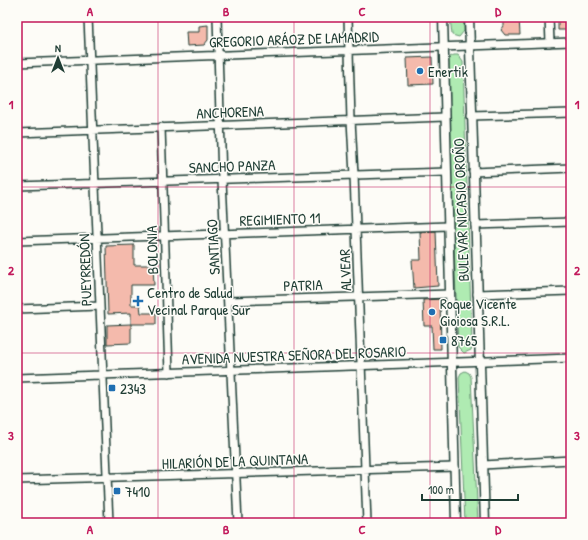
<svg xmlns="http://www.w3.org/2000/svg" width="588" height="540" font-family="'Patrick Hand',sans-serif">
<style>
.green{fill:#afebb2;stroke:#679473}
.building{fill:#f4baac;stroke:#1f3d34}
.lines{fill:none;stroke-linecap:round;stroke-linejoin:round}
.minor-casing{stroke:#1f3d34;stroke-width:10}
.major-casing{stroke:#1f3d34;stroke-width:11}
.minor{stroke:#fdfcf7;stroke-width:7}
.major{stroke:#fdfcf7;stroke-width:8}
.grid{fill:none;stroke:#c2185b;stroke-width:1;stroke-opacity:0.55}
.poi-dot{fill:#1f6fb2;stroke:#fdfcf7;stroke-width:1.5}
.labels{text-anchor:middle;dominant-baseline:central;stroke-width:3;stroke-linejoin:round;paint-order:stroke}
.street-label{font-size:15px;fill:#1f3d34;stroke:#fdfcf7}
.poi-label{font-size:15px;fill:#1f3d34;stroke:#fdfcf7;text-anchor:start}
.neatline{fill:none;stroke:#c2185b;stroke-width:1.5}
.grid-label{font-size:13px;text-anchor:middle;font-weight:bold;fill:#c2185b}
</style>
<rect width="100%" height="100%" fill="#fdfcf7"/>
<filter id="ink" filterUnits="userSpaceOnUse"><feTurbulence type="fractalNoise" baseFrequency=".025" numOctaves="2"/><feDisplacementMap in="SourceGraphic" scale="8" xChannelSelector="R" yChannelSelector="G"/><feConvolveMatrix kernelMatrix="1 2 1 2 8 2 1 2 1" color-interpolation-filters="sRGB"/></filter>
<g filter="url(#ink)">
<!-- green -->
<path class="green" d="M 450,17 L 464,17 L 464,31 L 459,37 L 452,35 Z
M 454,55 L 458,55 L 463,62 L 472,346 L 471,350 L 464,353 L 458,347 L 447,62 L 450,57 Z
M 465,371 L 469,373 L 471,377 L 478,523 L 465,523 L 459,377 L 461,373 Z"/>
<!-- building -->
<path class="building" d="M 506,17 L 519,17 L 520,35 L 505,35 L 501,30 L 504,26 L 504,19 Z
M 558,17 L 571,17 L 571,30 L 558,30 Z
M 208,25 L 208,40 L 204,45 L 187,46 L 186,32 L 199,32 L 199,26 Z
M 432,57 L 433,84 L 408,85 L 407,58 Z
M 436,231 L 438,286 L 414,288 L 412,260 L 421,260 L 420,232 Z
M 134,245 L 134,265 L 153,265 L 154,285 L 131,285 L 131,305 L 140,305 L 141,313 L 156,313 L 156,324 L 131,324 L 131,313 L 108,314 L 106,246 Z
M 440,299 L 441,349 L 433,349 L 432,326 L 424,326 L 423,300 Z
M 131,324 L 131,343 L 107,344 L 107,325 Z"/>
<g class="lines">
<!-- minor casing -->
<g class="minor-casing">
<path id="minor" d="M 88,17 L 109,523
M 217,17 L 222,180 L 238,523
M 348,17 L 351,120 L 354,175 L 367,523
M 549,17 L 550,43
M 17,63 L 571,42
M 471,116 L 571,113
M 161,127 L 169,373
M 17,133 L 445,117
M 473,172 L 571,168
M 17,186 L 447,172
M 475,225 L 571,222
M 17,241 L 448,226
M 477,294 L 571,291
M 229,301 L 450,294
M 17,309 L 99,306
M 17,378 L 571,358
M 483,465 L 571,460
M 17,480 L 455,467"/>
</g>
<!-- major casing -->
<g class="major-casing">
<path id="major" d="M 443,17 L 456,523
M 469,17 L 485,523"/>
</g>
<!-- minor -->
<use href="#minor" class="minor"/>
<!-- major -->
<use href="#major" class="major"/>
</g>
</g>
<!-- grid -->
<path class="grid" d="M 158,17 L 158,523M 294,17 L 294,523M 430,17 L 430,523M 17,187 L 571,187M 17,353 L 571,353"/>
<!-- markers -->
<g class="poi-dot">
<circle cx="420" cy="71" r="4"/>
<path d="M136 295h4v4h4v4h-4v4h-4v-4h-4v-4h4z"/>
<circle cx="432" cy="312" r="4"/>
<rect x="439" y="336" width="8" height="8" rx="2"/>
<rect x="108" y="384" width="8" height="8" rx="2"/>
<rect x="113" y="487" width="8" height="8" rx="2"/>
</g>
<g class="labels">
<!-- street labels -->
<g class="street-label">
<text transform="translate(294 39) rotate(-2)">GREGORIO ARÁOZ DE LAMADRID</text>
<text transform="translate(230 112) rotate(-2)">ANCHORENA</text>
<text transform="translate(232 166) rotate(-2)">SANCHO PANZA</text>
<text transform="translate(461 210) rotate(-92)">BULEVAR NICASIO OROÑO</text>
<text transform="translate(280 219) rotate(-2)">REGIMIENTO 11</text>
<text transform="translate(213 247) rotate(-93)">SANTIAGO</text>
<text transform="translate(152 250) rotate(-92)">BOLONIA</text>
<text transform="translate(85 270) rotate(-92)">PUEYRREDÓN</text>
<text transform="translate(345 270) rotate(-92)">ALVEAR</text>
<text transform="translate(303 285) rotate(-2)">PATRIA</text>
<text transform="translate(294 355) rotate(-2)">AVENIDA NUESTRA SEÑORA DEL ROSARIO</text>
<text transform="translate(235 461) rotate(-2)">HILARIÓN DE LA QUINTANA</text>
</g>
<!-- poi labels -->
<g class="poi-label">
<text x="428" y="71">Enertik</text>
<text x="147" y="292">Centro de Salud<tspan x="147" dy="17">Vecinal Parque Sur</tspan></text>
<text x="440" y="303">Roque Vicente<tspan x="440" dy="17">Gioiosa S.R.L.</tspan></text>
<text x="451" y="340">8765</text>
<text x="120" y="388">2343</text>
<text x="125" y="491">7410</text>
</g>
</g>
<!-- margin -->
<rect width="588" height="540" fill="none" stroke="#fdfcf7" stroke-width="44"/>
<!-- north arrow -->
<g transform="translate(58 58)" stroke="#fdfcf7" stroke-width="3" paint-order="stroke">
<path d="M0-3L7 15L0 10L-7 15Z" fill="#1f3d34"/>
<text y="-6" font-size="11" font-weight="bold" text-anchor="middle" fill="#1f3d34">N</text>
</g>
<!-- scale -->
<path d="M422 494v6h96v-6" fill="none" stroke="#1f3d34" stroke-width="2"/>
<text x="428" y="494" font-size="12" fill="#1f3d34" stroke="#fdfcf7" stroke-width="3" paint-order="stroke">100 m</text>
<rect x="22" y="22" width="544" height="496" class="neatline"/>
<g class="grid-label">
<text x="90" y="16">A</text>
<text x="226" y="16">B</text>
<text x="362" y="16">C</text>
<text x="498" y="16">D</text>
<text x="11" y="109">1</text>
<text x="577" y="109">1</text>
<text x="11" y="275">2</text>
<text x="577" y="275">2</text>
<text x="11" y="440">3</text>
<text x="577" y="440">3</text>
<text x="90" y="534">A</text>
<text x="226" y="534">B</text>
<text x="362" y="534">C</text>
<text x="498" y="534">D</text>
</g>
</svg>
